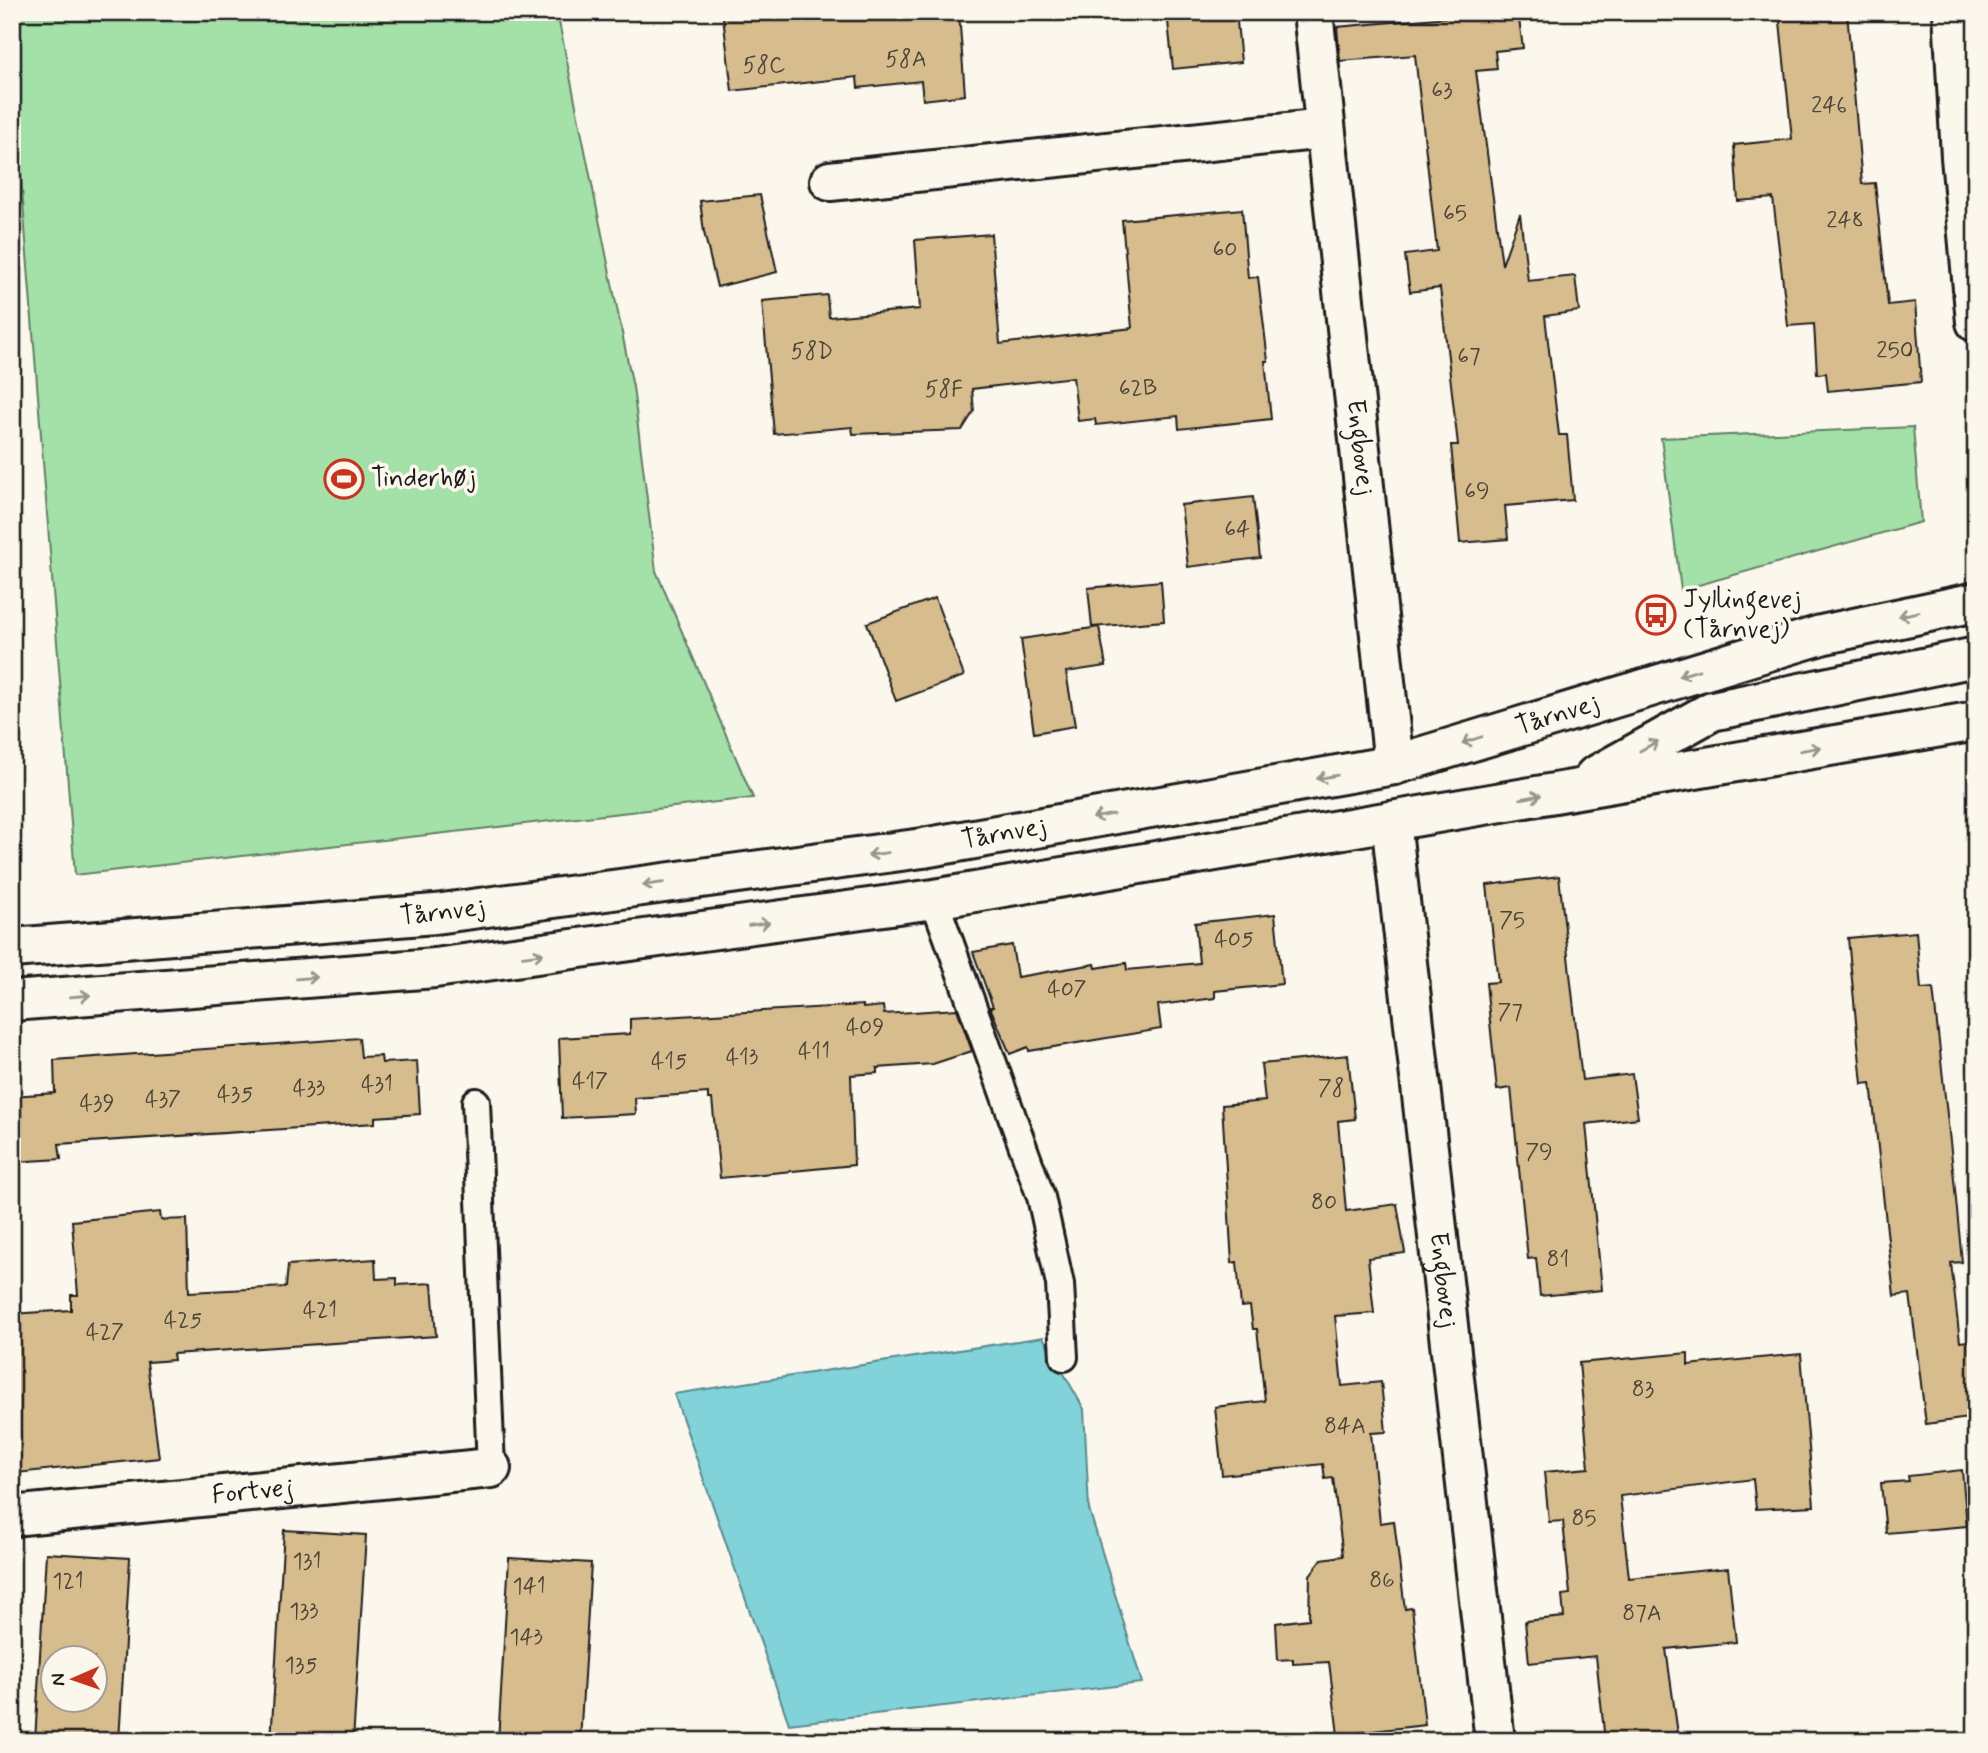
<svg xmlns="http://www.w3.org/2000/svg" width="1988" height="1753" font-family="Mynerve,sans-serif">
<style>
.green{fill:#a3e1a8;stroke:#607e62;stroke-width:2}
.water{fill:#81d2d9;stroke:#59898d;stroke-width:2}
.building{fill:#d7bc8d;stroke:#1c1c1c;stroke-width:2;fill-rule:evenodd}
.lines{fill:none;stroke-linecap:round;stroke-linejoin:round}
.service-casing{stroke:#1c1c1c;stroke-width:32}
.minor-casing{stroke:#1c1c1c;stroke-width:44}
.tertiary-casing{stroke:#1c1c1c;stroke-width:44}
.service{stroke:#fbf7ec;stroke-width:26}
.minor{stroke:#fbf7ec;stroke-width:38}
.tertiary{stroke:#fbf7ec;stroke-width:38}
.oneway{stroke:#97948e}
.labels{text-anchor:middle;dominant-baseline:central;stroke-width:7;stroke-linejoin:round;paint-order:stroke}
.number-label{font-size:23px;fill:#4b4438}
.street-label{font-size:26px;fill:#1c1c1c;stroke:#fbf7ec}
.poi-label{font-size:26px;fill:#1c1c1c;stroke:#fbf7ec;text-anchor:start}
</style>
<rect width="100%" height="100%" fill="#fbf7ec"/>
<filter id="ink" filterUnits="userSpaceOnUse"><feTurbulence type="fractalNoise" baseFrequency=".0143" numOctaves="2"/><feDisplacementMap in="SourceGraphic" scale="14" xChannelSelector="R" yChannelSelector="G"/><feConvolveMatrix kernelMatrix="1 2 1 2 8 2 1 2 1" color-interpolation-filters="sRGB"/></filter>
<g filter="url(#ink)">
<!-- green -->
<path class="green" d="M 12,12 L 557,12 L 633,387 L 656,571 L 753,798 L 75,875 L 12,60 Z
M 1913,427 L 1921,522 L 1681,590 L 1661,438 Z"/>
<!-- water -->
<path class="water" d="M 1043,1337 L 1084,1409 L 1089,1509 L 1142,1683 L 789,1724 L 674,1394 Z"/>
<!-- building -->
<path class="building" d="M 763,12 L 959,12 L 965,95 L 923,100 L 921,81 L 858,88 L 857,77 L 732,91 L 723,17 Z
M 1167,12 L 1236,12 L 1241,62 L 1173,69 Z
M 1447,12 L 1518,12 L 1523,48 L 1495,51 L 1497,69 L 1476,71 L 1502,265 L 1520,214 L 1528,281 L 1575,276 L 1579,311 L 1545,316 L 1559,435 L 1567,435 L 1573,500 L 1505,506 L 1508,539 L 1460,543 L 1451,445 L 1458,445 L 1440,288 L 1410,292 L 1405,255 L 1437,251 L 1415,55 L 1340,61 L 1337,27 L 1448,17 Z
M 1779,12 L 1847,12 L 1862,184 L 1875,183 L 1888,305 L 1915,302 L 1921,382 L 1828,391 L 1826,373 L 1817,374 L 1814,324 L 1788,326 L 1773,198 L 1738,201 L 1734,145 L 1792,139 Z
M 760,195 L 777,272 L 717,287 L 704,232 L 700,201 Z
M 1242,209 L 1248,278 L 1258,277 L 1268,361 L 1265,361 L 1271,419 L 1179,429 L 1178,416 L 1096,425 L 1095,419 L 1078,421 L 1073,377 L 972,389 L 974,411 L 962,430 L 853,434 L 852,427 L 774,434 L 762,301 L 827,295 L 829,317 L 920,309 L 915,240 L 991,234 L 1000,344 L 1132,328 L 1122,220 Z
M 1253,497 L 1260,558 L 1188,567 L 1181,505 Z
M 1161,581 L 1164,621 L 1092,627 L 1088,588 Z
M 935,598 L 964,676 L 896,701 L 867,623 Z
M 1099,627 L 1106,666 L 1066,672 L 1075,726 L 1034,733 L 1021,639 Z
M 1559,876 L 1582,1080 L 1632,1074 L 1638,1118 L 1586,1124 L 1602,1290 L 1540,1296 L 1536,1258 L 1528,1259 L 1511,1088 L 1497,1090 L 1486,983 L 1498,982 L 1487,885 Z
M 1275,914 L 1282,984 L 1215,991 L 1215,998 L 1158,1005 L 1161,1029 L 1029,1051 L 1028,1047 L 1010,1054 L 990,1007 L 993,1007 L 973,952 L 1012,945 L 1017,977 L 1095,964 L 1096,968 L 1126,963 L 1127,970 L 1199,963 L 1195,923 Z
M 1916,932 L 1921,989 L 1933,988 L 1953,1169 L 1962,1262 L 1951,1263 L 1960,1342 L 1976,1340 L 1976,1417 L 1926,1424 L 1910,1294 L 1894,1296 L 1871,1083 L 1862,1084 L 1848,938 Z
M 863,1005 L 863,1008 L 883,1006 L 884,1014 L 957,1009 L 972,1051 L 933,1064 L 877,1068 L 877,1073 L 851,1075 L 854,1165 L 720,1178 L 712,1099 L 708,1099 L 708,1093 L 635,1098 L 636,1114 L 562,1118 L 559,1038 L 630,1034 L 630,1019 Z
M 359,1038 L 361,1057 L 381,1056 L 382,1063 L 417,1061 L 420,1114 L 375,1117 L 375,1123 L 59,1144 L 61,1159 L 12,1162 L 12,1096 L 55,1093 L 54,1060 Z
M 1348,1055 L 1355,1119 L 1338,1121 L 1346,1211 L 1397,1204 L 1405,1253 L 1368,1258 L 1374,1313 L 1335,1316 L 1342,1386 L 1381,1382 L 1386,1432 L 1371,1433 L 1380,1523 L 1394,1521 L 1405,1609 L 1412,1608 L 1425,1725 L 1338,1735 L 1329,1662 L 1293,1664 L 1293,1659 L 1278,1660 L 1276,1623 L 1309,1619 L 1310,1575 L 1322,1559 L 1343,1556 L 1333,1478 L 1325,1479 L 1323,1464 L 1222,1475 L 1215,1407 L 1265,1401 L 1257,1329 L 1253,1329 L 1250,1306 L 1241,1307 L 1237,1262 L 1232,1263 L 1222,1105 L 1265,1101 L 1261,1064 Z
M 160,1212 L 161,1220 L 187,1219 L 189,1292 L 286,1287 L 288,1265 L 375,1259 L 376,1279 L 397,1278 L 397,1285 L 432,1283 L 436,1336 L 173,1354 L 174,1360 L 147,1362 L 159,1458 L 17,1473 L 12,1434 L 12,1314 L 71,1310 L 71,1295 L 78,1295 L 72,1221 Z
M 1688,1353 L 1688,1365 L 1801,1354 L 1814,1506 L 1756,1509 L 1753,1479 L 1620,1496 L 1629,1578 L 1728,1568 L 1736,1642 L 1666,1649 L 1679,1741 L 1605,1741 L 1596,1656 L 1529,1663 L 1525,1621 L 1564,1617 L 1562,1595 L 1570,1594 L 1563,1521 L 1549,1522 L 1544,1472 L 1589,1468 L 1579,1363 Z
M 1962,1470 L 1967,1526 L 1886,1533 L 1881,1483 L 1909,1481 L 1908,1476 Z
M 284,1530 L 366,1535 L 353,1741 L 271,1741 Z
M 46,1553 L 130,1558 L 119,1741 L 35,1741 ZM 52,1658 L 94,1658 L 94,1700 L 52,1700 Z
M 509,1558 L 591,1563 L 580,1741 L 498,1741 Z"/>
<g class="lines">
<!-- service casing -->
<g class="service-casing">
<path id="service" d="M 934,899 L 1041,1197 L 1060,1284 L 1064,1357
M 476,1102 L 491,1468"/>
</g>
<!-- minor casing -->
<g class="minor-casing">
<g id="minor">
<path id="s1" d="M 1313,12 L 1394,765"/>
<path d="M 830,181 L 1325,129"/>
<path id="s2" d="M 1391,821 L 1495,1741"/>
<path id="s3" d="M 12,1516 L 491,1468"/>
</g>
</g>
<!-- tertiary casing -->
<g class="tertiary-casing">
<g id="tertiary">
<path d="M 1953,12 L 1961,157 L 1976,322"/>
<path d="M 1595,776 L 1712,711 L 1976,657"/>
<path id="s4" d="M 12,948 L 435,914 L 923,848 L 1394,765 L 1821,635 L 1976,602"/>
<path d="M 12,1001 L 435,968 L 934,899 L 1976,721"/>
</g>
</g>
<!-- service -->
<use href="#service" class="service"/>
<!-- minor -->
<use href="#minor" class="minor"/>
<!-- tertiary -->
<use href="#tertiary" class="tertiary"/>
</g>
<!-- one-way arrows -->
<defs><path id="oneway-shaft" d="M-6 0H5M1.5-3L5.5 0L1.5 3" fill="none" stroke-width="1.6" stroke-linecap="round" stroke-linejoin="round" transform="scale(1.75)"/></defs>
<g class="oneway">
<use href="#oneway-shaft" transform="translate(1909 614) rotate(167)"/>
<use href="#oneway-shaft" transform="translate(1689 673) rotate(163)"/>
<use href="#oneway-shaft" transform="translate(1472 740) rotate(162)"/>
<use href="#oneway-shaft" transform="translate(1649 746) rotate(-29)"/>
<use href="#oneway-shaft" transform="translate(1810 749) rotate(-10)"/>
<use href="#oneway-shaft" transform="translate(1327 777) rotate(170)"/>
<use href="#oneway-shaft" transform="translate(1531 797) rotate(-10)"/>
<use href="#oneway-shaft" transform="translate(1103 816) rotate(170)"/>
<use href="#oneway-shaft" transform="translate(878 854) rotate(172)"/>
<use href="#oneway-shaft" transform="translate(653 884) rotate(172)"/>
<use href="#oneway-shaft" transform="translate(759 924) rotate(-8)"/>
<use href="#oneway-shaft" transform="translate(533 955) rotate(-8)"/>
<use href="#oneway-shaft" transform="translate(307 978) rotate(-5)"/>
<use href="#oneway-shaft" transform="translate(80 996) rotate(-5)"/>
</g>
</g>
<!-- icons -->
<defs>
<g id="stadium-ring" transform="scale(2.0125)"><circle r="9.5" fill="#fbf7ec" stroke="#c8321e" stroke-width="1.5"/><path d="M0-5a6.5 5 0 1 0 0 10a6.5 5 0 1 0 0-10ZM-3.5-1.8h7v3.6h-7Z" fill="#c8321e"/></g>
<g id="bus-ring" transform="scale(2.0125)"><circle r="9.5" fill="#fbf7ec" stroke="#c8321e" stroke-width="1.5"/><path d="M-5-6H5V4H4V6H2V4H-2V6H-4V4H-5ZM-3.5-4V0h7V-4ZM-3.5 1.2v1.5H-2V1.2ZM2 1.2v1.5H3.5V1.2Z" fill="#c8321e"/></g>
</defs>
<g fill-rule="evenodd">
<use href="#stadium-ring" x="344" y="479"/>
<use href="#bus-ring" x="1656" y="615"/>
</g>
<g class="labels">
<!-- number labels -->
<g class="number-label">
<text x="906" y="60">58A</text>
<text x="764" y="66">58C</text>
<text x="1442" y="91">63</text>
<text x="1829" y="106">246</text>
<text x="1455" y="214">65</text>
<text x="1845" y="221">248</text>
<text x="1225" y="250">60</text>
<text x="1895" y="351">250</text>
<text x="812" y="352">58D</text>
<text x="1469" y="357">67</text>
<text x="1138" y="389">62B</text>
<text x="944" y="390">58F</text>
<text x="1477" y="492">69</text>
<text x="1237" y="530">64</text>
<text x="1512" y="921">75</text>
<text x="1234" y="940">405</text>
<text x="1067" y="990">407</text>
<text x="1510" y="1013">77</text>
<text x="865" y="1028">409</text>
<text x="814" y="1052">411</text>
<text x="742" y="1058">413</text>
<text x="669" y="1062">415</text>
<text x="590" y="1082">417</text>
<text x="377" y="1085">431</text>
<text x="309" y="1089">433</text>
<text x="1331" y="1089">78</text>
<text x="235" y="1095">435</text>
<text x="163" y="1100">437</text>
<text x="97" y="1104">439</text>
<text x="1539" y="1153">79</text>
<text x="1324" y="1203">80</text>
<text x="1558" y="1260">81</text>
<text x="320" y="1311">421</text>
<text x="183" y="1321">425</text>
<text x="105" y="1333">427</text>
<text x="1643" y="1390">83</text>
<text x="1345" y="1427">84A</text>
<text x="1584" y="1519">85</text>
<text x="307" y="1562">131</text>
<text x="1382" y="1581">86</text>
<text x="68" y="1582">121</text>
<text x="529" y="1587">141</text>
<text x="304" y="1612">133</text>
<text x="1642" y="1614">87A</text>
<text x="526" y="1638">143</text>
<text x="301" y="1666">135</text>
</g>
<!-- street labels -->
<g class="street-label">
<text stroke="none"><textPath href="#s1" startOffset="438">Engbovej</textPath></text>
<text stroke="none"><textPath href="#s4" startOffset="1566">Tårnvej</textPath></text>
<text stroke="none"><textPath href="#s4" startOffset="999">Tårnvej</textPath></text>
<text stroke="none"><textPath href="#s4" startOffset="432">Tårnvej</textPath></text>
<text stroke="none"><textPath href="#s2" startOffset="462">Engbovej</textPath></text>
<text stroke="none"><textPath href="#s3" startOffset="242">Fortvej</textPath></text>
</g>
<!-- poi labels -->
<g class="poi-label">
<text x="371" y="479">Tinderhøj</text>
<text x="1683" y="600">Jyllingevej<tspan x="1683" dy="30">(Tårnvej)</tspan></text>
</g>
</g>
<!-- margin -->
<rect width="1988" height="1753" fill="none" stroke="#fbf7ec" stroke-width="42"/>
<rect x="21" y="21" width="1946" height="1711" fill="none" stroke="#1c1c1c" stroke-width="2.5" filter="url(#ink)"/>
<!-- north arrow -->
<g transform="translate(74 1679) rotate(268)"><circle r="33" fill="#fbf7ec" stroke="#a29f99" stroke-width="2"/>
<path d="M0-5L12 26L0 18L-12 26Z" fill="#c8321e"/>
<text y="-10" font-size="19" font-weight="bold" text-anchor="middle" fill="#1c1c1c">N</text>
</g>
</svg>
